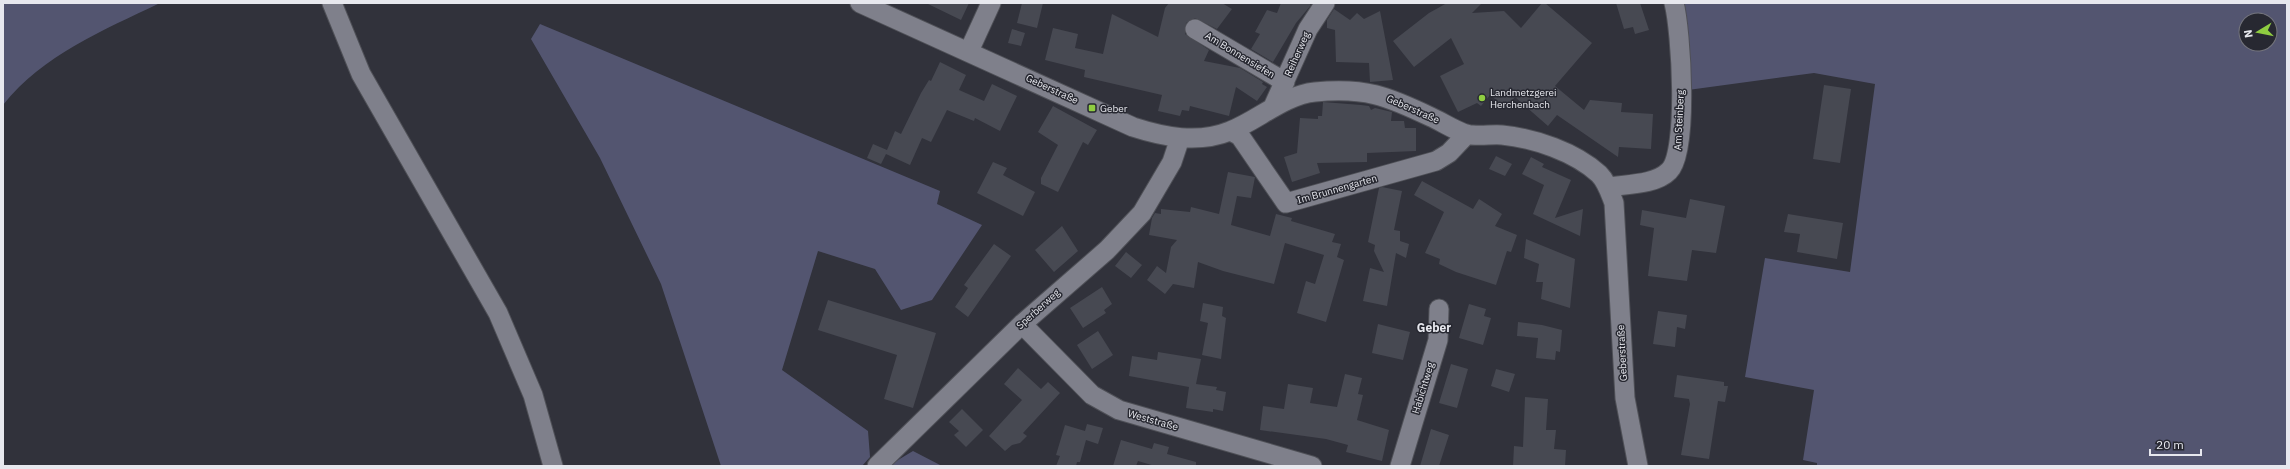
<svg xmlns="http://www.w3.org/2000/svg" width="2290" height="469" font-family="'IBM Plex Sans',sans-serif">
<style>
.grass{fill:#535570;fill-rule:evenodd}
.building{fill:#474952}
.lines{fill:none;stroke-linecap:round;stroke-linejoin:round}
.minor-casing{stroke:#4f5057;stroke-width:21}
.minor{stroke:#7f808b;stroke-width:19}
.poi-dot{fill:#8fcd41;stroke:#272831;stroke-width:1.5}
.labels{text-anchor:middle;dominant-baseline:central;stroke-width:3;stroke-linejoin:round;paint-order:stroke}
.street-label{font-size:10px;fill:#e7e8ee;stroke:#272831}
.poi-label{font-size:10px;fill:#e7e8ee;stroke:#272831;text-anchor:start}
.quarter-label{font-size:12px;font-weight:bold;fill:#e7e8ee;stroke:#272831}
</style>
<rect width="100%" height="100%" fill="#31323b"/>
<!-- grass -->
<path class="grass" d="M 3,3 L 160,3 C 102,31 44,54 3,105 Z
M 1683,3 L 2287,3 L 2287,466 L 1817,466 L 1817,463 L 1803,460 L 1814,390 L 1745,377 L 1765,258 L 1850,272 L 1875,84 L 1814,73 L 1688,90 L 1686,12 ZM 2246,20 L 2270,20 L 2270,44 L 2246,44 Z
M 540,24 L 940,191 L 937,204 L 982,225 L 932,300 L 901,310 L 875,269 L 818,251 L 782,370 L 868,431 L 870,457 L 862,466 L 721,466 L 661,284 L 600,158 L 531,39 Z
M 913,451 L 942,466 L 888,466 Z"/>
<!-- building -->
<path class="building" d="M 926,3 L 969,3 L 961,20 Z
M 1022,3 L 1043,3 L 1037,28 L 1017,23 Z
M 1169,3 L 1222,3 L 1232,9 L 1217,29 L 1195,18 L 1186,23 L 1185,34 L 1209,50 L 1204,61 L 1240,68 L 1263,82 L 1262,84 L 1267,87 L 1257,101 L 1236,87 L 1229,116 L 1190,106 L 1189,111 L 1182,110 L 1180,116 L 1158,111 L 1162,95 L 1084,77 L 1085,70 L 1045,60 L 1053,28 L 1078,34 L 1075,48 L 1103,54 L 1112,14 L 1158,37 L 1165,8 Z
M 1281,3 L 1308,3 L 1311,5 L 1296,23 L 1273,62 L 1251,49 L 1260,34 L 1255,32 L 1267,10 L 1277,13 Z
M 1447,3 L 1482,3 L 1472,13 L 1504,11 L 1521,28 L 1542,3 L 1545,3 L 1592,43 L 1555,86 L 1584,110 L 1590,100 L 1622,103 L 1621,112 L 1653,114 L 1651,149 L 1619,147 L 1618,157 L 1557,115 L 1548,126 L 1515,97 L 1506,108 L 1490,95 L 1481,106 L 1477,103 L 1458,112 L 1440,76 L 1464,64 L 1451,38 L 1414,67 L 1393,41 L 1429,13 Z
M 1616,3 L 1640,3 L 1649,30 L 1635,34 L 1633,27 L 1624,29 Z
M 1334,9 L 1350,20 L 1357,13 L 1364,19 L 1380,11 L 1393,80 L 1370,82 L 1369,63 L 1336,62 L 1335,30 L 1327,28 L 1327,20 Z
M 1012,29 L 1025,33 L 1021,46 L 1008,43 Z
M 940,62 L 966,75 L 959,90 L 984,101 L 992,84 L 1017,96 L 1000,131 L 975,118 L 974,121 L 947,110 L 931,142 L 922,138 L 910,165 L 886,154 L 881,164 L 867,158 L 873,144 L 887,150 L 895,131 L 901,134 L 921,93 L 929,80 L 931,81 Z
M 1824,85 L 1851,89 L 1840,163 L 1813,159 Z
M 1323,102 L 1361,105 L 1369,106 L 1371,110 L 1375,108 L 1392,112 L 1391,121 L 1404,121 L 1405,128 L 1416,128 L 1416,151 L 1367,153 L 1367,162 L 1317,163 L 1320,173 L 1292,182 L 1284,157 L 1297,153 L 1300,118 L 1318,119 L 1318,116 L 1322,116 Z
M 1053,106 L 1097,130 L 1088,145 L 1083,142 L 1058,192 L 1041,184 L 1041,178 L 1058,145 L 1038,132 Z
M 1496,156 L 1512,164 L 1505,176 L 1489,169 Z
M 1531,157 L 1544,164 L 1542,167 L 1571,180 L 1555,218 L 1583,209 L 1580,236 L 1533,214 L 1544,185 L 1522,174 Z
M 993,162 L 1007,168 L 1003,175 L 1035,192 L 1023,216 L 977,193 Z
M 1228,172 L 1255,177 L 1251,198 L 1237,196 L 1231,225 L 1270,236 L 1276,214 L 1292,218 L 1291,221 L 1335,234 L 1332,242 L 1341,244 L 1337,257 L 1344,260 L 1326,322 L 1297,313 L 1306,281 L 1315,284 L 1324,255 L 1285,243 L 1274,284 L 1223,271 L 1198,262 L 1194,288 L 1173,284 L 1165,294 L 1147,280 L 1157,266 L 1166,273 L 1171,247 L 1177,240 L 1149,235 L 1152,218 L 1155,213 L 1161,214 L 1161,209 L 1190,212 L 1191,207 L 1219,214 Z
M 1422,181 L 1473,209 L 1479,199 L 1502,214 L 1495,226 L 1517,235 L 1511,252 L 1507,251 L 1496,285 L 1456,272 L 1439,264 L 1440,259 L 1425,253 L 1444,212 L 1414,195 Z
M 1382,187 L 1402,191 L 1394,230 L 1400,231 L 1400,241 L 1409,244 L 1406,258 L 1396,253 L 1387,306 L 1363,301 L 1370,268 L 1384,272 L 1374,251 L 1375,245 L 1368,242 L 1379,188 Z
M 1690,199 L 1725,206 L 1716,253 L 1692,250 L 1687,281 L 1648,276 L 1654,228 L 1640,225 L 1642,210 L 1686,218 Z
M 1788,214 L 1843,223 L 1837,259 L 1797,252 L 1800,234 L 1784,232 Z
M 1062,226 L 1078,251 L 1054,272 L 1035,250 Z
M 1526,239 L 1575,259 L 1570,308 L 1541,299 L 1543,282 L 1536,282 L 1539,264 L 1524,258 Z
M 994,244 L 1011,256 L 968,317 L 955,307 L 968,288 L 964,285 Z
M 1126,252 L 1142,265 L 1131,278 L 1115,266 Z
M 1102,287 L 1112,304 L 1104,310 L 1106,313 L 1083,328 L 1070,308 Z
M 828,300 L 936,333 L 913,408 L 884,399 L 897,355 L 818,330 Z
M 1203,303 L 1223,307 L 1222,316 L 1226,318 L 1221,359 L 1202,355 L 1208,323 L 1200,321 Z
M 1469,304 L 1486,309 L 1484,316 L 1491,318 L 1483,345 L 1459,338 Z
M 1658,311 L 1687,315 L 1685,329 L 1677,327 L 1675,347 L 1653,344 Z
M 1518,322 L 1542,325 L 1562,330 L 1560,352 L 1556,351 L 1555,360 L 1536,358 L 1538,338 L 1517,336 Z
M 1378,324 L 1410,332 L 1403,360 L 1372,353 Z
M 1098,331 L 1113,355 L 1092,369 L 1077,345 Z
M 1158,352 L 1201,359 L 1196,384 L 1217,387 L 1216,390 L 1226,392 L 1223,411 L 1213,409 L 1213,412 L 1186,408 L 1189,387 L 1129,376 L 1132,356 L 1157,360 Z
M 1451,364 L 1468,369 L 1457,408 L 1439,403 Z
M 1018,368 L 1041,389 L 1048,382 L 1060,393 L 1023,433 L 1027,436 L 1020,443 L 1012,445 L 1005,451 L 989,436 L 1022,400 L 1004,384 Z
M 1496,369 L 1515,374 L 1509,392 L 1491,386 Z
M 1345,374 L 1362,378 L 1358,394 L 1363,395 L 1357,420 L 1389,430 L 1382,461 L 1346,452 L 1348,445 L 1326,439 L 1260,430 L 1263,406 L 1284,409 L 1288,384 L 1313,388 L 1310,403 L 1337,407 Z
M 1677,375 L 1724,382 L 1724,386 L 1728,386 L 1725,402 L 1718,401 L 1709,459 L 1681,455 L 1690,404 L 1689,399 L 1674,397 Z
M 1525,397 L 1548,399 L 1546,430 L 1556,430 L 1554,449 L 1566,450 L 1565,466 L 1513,466 L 1514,446 L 1523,447 Z
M 962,409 L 983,430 L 966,447 L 954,435 L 959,431 L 949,422 Z
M 1087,424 L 1103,428 L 1098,444 L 1086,440 L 1080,462 L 1077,462 L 1076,466 L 1056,466 L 1060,456 L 1056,455 L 1065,425 L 1085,431 Z
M 1431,429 L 1449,435 L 1439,466 L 1420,466 Z
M 1121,440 L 1152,449 L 1154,443 L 1169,447 L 1167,454 L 1196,462 L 1196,466 L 1155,466 L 1138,461 L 1136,466 L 1113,466 Z"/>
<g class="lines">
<!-- minor casing -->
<g class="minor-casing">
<path id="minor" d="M 332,3 L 361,74 L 498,313 L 533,395 L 553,466
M 860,3 L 1133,127 C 1164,137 1198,144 1230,131 C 1257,121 1284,95 1315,92 C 1365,87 1387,96 1431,117 C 1442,122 1454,130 1466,134 C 1477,137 1491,134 1502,135 C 1534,138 1575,152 1599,174 C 1607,182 1610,193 1614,203 L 1625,398 L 1638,466
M 1195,29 L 1285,82
M 969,51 L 991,3
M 1273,107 L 1308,29 L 1325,3
M 1231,131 L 1240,136 L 1286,203 L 1436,161 L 1449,153 L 1467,134
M 1608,187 C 1627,184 1655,185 1669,171 C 1689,152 1681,30 1674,3
M 1022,324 L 1092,395 L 1119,410 L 1312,466
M 877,466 L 1022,324 L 1107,250 L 1142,213 L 1172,162 L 1180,138
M 1400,466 L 1438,340 L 1439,309"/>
</g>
<!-- minor -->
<use href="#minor" class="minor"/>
</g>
<!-- markers -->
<g class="poi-dot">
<circle cx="1482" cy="98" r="4"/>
<rect x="1088" y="104" width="8" height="8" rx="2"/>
</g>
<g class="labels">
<!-- street labels -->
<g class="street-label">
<text transform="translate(1297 54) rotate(-66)">Reiherweg</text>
<text transform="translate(1240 55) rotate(31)">Am Bonnensiefen</text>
<text transform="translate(1052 89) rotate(25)">Geberstraße</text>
<text transform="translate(1413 109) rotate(24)">Geberstraße</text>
<text transform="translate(1679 120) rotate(-87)">Am Steinberg</text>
<text transform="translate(1337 189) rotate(-16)">Im Brunnengarten</text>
<text transform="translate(1038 309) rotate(-42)">Sperberweg</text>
<text transform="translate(1622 353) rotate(-93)">Geberstraße</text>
<text transform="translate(1423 388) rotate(-73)">Habichtweg</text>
<text transform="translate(1153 420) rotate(16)">Weststraße</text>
</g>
<!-- poi labels -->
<g class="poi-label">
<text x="1490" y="92">Landmetzgerei<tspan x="1490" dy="12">Herchenbach</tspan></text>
<text x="1100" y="108">Geber</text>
</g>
<!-- quarter labels -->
<g class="quarter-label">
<text x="1434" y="327">Geber</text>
</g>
</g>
<!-- border -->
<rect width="2290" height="469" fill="none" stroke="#e7e8ee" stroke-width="8"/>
<!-- north arrow -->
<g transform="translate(2258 32) rotate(260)"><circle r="19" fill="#272831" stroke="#74757d"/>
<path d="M0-3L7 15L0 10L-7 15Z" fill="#8fcd41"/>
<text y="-6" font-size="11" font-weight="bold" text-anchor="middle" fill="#e7e8ee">N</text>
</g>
<!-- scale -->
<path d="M2150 449v6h51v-6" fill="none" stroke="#e7e8ee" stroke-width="2"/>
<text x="2156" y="449" font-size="12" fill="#e7e8ee" stroke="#272831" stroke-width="3" paint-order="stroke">20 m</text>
</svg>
